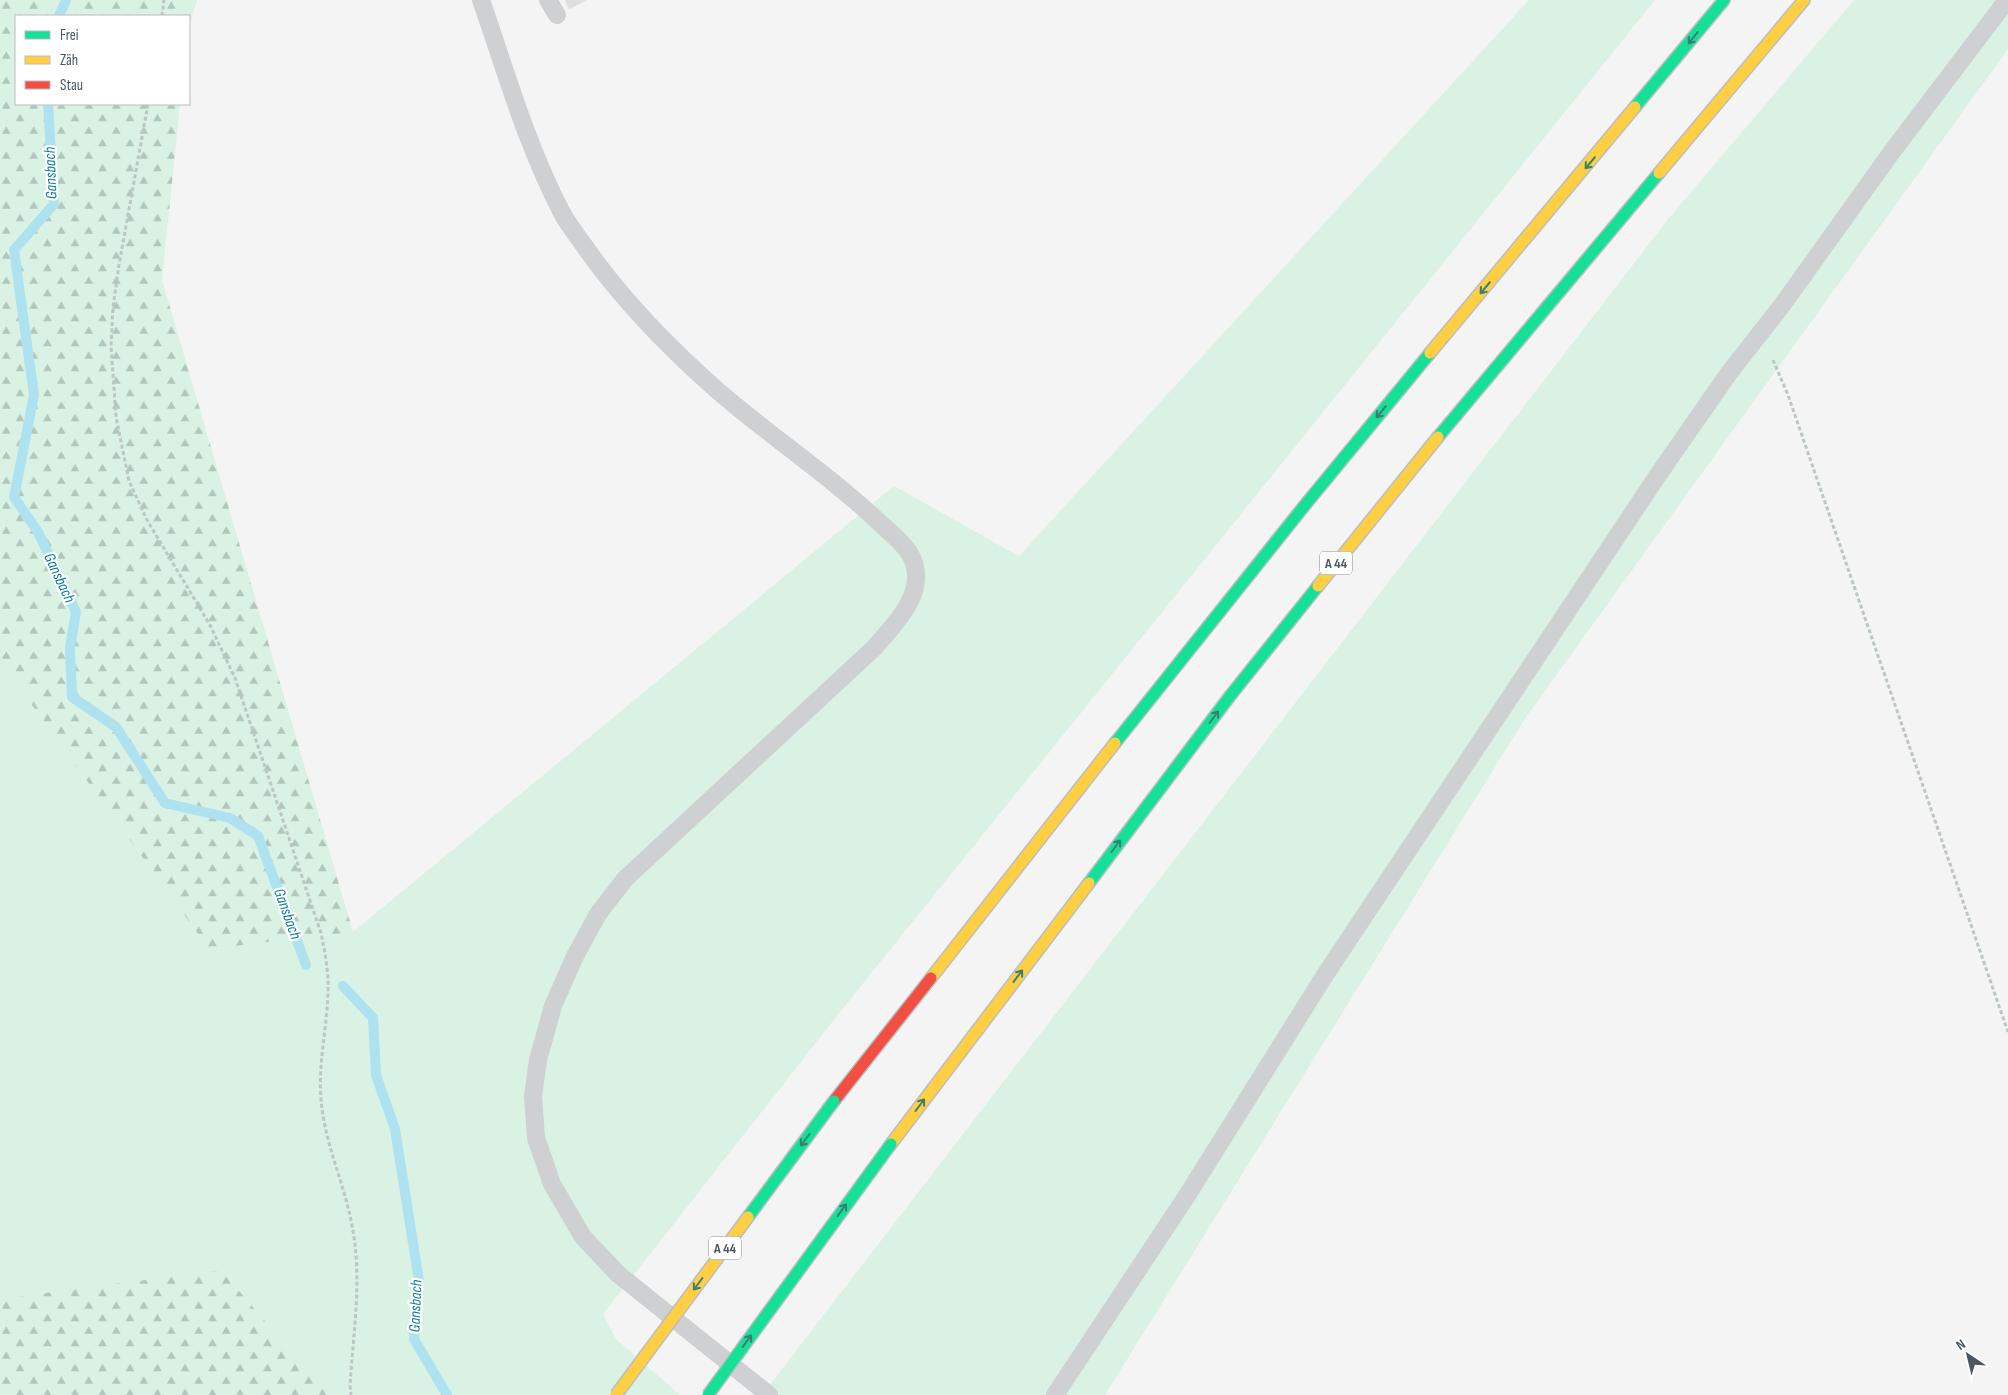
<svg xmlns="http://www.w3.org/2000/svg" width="2008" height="1395" font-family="'Sofia Sans Condensed',sans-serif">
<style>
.green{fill:#d9f2e3}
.forest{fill:url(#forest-firs)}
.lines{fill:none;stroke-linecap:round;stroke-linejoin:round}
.stream{stroke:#aee2f0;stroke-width:10}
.building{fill:#ddddde;stroke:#e5e6e7}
.fast-casing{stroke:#b9bec3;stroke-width:14}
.slow-casing{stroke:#b9bec3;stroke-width:14}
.jam-casing{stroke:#b9bec3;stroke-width:14}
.path{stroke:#bcc7c4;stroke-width:3;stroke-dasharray:4 2.5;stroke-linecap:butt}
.lane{stroke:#ced0d2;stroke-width:18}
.fast{stroke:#16e098;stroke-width:11}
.slow{stroke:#ffcf43;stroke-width:11}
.jam{stroke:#f24e42;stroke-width:11}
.fast-bridge-casing{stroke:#b9bec3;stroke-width:14;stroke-linecap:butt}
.slow-bridge-casing{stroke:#b9bec3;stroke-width:14;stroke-linecap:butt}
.fast-bridge{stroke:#16e098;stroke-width:11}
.slow-bridge{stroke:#ffcf43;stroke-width:11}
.oneway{stroke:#3a7f72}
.labels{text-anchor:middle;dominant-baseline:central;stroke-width:4.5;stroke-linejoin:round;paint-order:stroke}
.shield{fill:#fff;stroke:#808990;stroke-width:1}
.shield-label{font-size:14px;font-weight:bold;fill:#4a5661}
.water-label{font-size:16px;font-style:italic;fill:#0c7c9b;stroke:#fff}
</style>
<defs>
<pattern id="forest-firs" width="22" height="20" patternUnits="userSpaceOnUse" patternTransform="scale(1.25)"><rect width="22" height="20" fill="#d9f2e3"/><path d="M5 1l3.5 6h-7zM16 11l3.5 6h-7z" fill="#b2c7bb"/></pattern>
</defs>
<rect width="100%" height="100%" fill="#f4f4f4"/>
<!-- green -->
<path class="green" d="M 1529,0 L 1655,0 L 840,1012 L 603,1314 L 616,1339 L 680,1395 L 329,1395 L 221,1270 L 0,1299 L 0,661 L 209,949 L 353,932 L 894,486 L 1019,556 Z
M 1854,0 L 2008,0 L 2008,49 L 1526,717 L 1105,1395 L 762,1395 L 1669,218 Z"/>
<!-- forest -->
<path class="forest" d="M 0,0 L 197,0 L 189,26 L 189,16 L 16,16 L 16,104 L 180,104 L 162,280 L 353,932 L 209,949 L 0,661 Z
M 221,1270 L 329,1395 L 0,1395 L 0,1299 Z"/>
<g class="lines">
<!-- stream -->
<path class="stream" d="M 59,16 L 66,0
M 48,104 L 54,204 L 14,250 L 34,395 L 14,497 L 38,532 L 76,612 L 70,648 L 72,697 L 116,727 L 165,803 L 230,818 L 258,836 L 306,965
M 343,986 L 373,1018 L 376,1075 L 395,1129 L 419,1281 L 414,1339 L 447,1395"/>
</g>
<!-- building -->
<path class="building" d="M 565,0 L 587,0 L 569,9 Z"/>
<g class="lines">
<!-- fast casing -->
<g class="fast-casing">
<path id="fast" d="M 1635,107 L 1724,0
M 1438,437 L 1659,173
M 1115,743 L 1305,505 L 1430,353
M 1089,883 L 1230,696 L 1318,586"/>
</g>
<!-- slow casing -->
<g class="slow-casing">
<path id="slow" d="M 1659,173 L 1804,0
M 1430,353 L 1635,107
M 1318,586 L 1438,437
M 931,978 L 1115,743
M 891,1144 L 1089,883"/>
</g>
<!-- jam casing -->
<g class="jam-casing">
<path id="jam" d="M 834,1101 L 931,978"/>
</g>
<!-- path -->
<path class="path" d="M 162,16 L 164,0
M 148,104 L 119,265 L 113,307 L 111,346 L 116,417 L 129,481 L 147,520 L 210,625 L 235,678 L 321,933 C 325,952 329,973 328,993 C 327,1028 318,1063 321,1098 C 324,1144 346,1186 353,1231 C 362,1283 353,1334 350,1386 L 351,1395
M 1773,360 L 1788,395 L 2008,1032"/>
<!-- lane -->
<path class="lane" d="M 481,0 C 506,72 527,146 562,213 C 568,224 576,234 583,244 C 621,299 668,347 718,391 C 771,437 831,476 882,525 C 892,534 907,546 912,558 C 928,592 895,624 874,648 L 625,879 L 598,914 L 575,956 L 553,1006 L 538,1060 L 533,1096 L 536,1138 L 552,1184 L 583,1237 L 618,1274 L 769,1395
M 548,0 L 557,15
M 1055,1395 L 1188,1194 L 1325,975 L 1658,475 L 1729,373 L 1783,304 L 1891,153 L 2007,0"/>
<!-- fast -->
<use href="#fast" class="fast"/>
<!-- slow -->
<use href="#slow" class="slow"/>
<!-- jam -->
<use href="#jam" class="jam"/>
<!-- fast-bridge casing -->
<g class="fast-bridge-casing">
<path id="fast-bridge" d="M 748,1217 L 834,1101
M 708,1395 L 891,1144"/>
</g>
<!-- slow-bridge casing -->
<g class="slow-bridge-casing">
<path id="slow-bridge" d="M 616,1395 L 748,1217"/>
</g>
<!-- fast-bridge -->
<use href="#fast-bridge" class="fast-bridge"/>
<!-- slow-bridge -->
<use href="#slow-bridge" class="slow-bridge"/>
</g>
<!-- one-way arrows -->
<defs><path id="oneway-shaft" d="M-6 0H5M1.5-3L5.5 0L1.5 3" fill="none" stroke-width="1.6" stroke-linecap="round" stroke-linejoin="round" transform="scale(1.25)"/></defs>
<g class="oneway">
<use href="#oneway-shaft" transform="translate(1693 38) rotate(129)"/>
<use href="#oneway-shaft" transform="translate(1590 163) rotate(130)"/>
<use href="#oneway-shaft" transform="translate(1485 288) rotate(130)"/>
<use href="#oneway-shaft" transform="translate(1381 412) rotate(130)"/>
<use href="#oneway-shaft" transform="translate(1214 717) rotate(-53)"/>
<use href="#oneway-shaft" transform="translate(1116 846) rotate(-53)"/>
<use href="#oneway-shaft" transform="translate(1018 976) rotate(-53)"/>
<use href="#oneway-shaft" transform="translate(920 1105) rotate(-53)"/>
<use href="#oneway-shaft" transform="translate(805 1140) rotate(127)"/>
<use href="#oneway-shaft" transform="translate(842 1210) rotate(-54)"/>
<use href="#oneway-shaft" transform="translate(698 1284) rotate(127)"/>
<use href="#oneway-shaft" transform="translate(747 1341) rotate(-54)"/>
</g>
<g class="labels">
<!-- shield labels -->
<g class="shield">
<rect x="1320" y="551.5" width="32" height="23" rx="4"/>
<rect x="709" y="1236.5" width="32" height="23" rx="4"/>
</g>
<g class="shield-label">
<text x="1336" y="563">A 44</text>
<text x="725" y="1248">A 44</text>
</g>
<!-- water labels -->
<g class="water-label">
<text transform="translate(51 173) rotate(-92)">Gansbach</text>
<text transform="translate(59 578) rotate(65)">Gansbach</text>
<text transform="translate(287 914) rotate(70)">Gansbach</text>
<text transform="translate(416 1306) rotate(-88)">Gansbach</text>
</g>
</g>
<!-- legend -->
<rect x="15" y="15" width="175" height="90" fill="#ffffff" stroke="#b7bbc0"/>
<rect x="25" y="31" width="25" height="8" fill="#16e098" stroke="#b7bbc0"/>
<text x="60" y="40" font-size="15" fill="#4a5661">Frei</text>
<rect x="25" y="56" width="25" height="8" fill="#ffcf43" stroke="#b7bbc0"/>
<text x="60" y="65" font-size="15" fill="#4a5661">Zäh</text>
<rect x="25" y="81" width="25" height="8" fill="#f24e42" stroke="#b7bbc0"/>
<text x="60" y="90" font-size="15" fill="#4a5661">Stau</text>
<!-- north arrow -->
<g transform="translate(1968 1355) rotate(325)" stroke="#ffffff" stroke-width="4" paint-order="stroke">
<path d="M0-4L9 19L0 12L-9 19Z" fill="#4a5661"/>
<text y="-8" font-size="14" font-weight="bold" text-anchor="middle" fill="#4a5661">N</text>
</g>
</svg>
